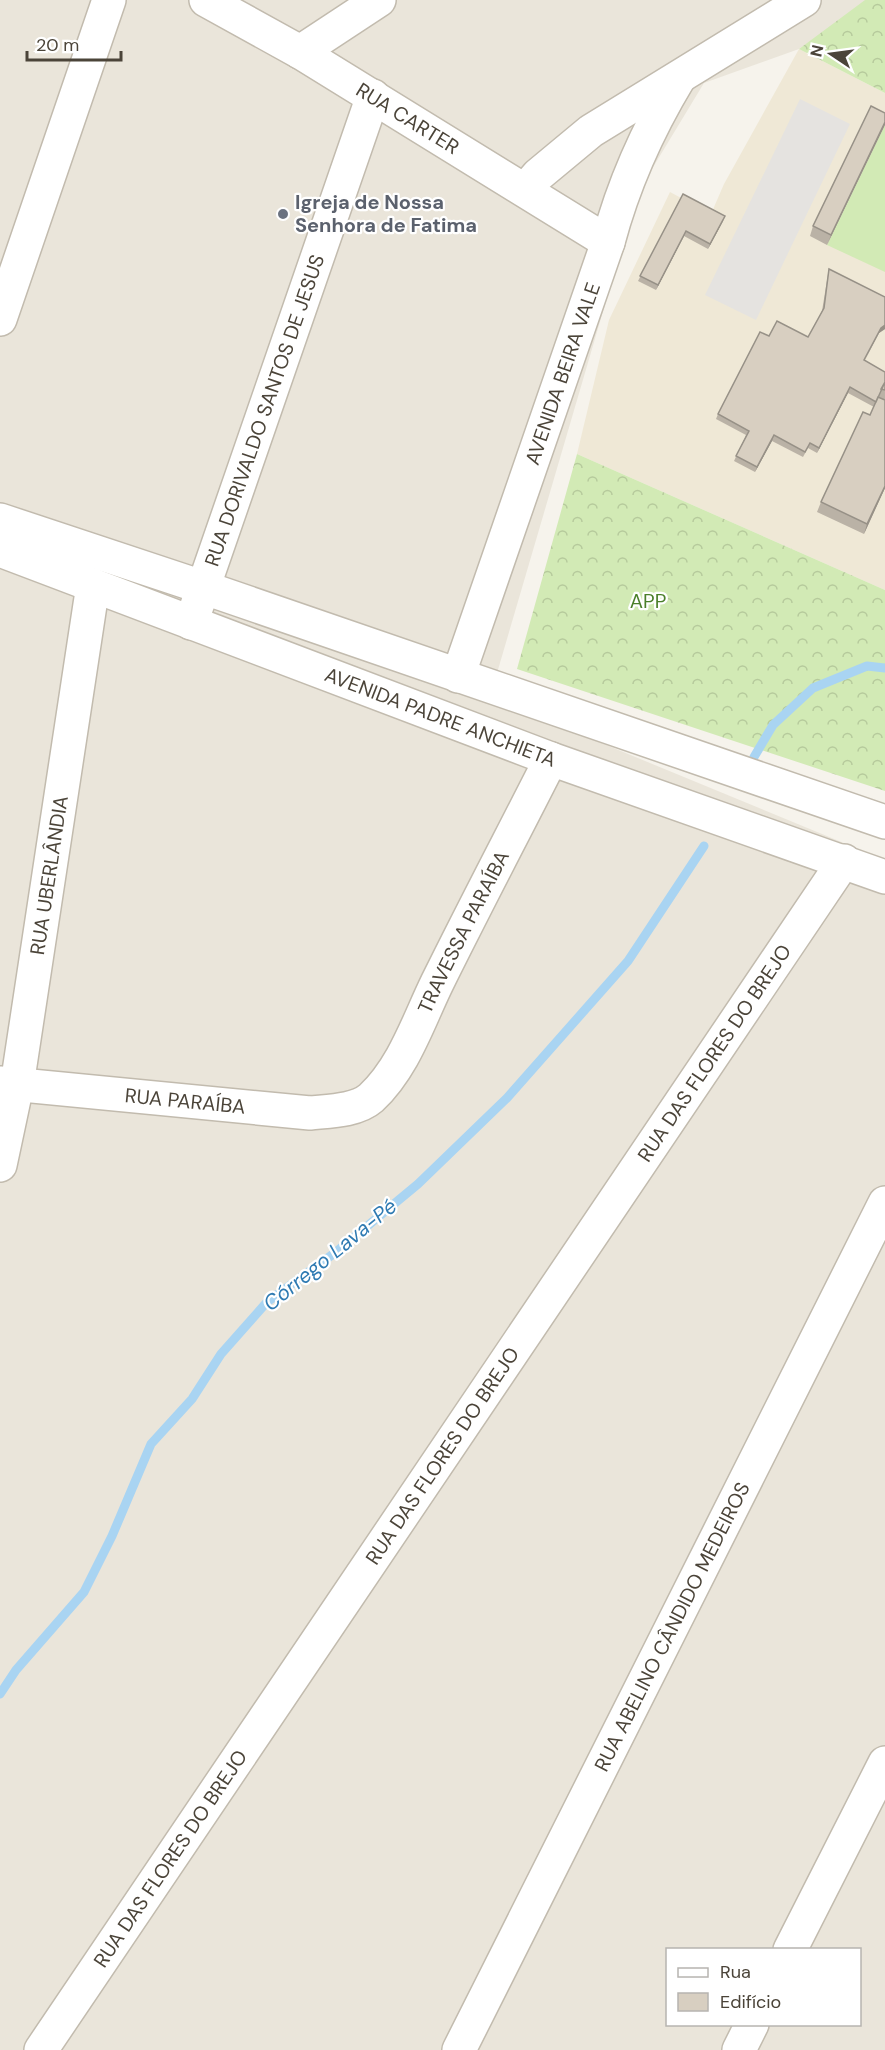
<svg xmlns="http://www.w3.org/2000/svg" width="885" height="2050" font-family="'DM Sans',sans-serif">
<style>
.residential{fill:#eae5da;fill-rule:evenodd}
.education{fill:#efe8d6}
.grass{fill:#d2eab5}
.forest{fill:url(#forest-crowns)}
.parking{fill:#e5e3e0}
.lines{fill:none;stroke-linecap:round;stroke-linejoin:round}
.stream{stroke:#a9d4f2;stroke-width:9}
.minor-casing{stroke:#c2bbae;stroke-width:36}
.tertiary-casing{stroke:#c2bbae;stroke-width:36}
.minor{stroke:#fff;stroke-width:33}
.tertiary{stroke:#fff;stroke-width:33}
.wall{fill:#bab2a6}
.shaded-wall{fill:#979187}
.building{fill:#d8cfc1;stroke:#979187;stroke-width:1.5}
.worship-dot{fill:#6b7280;stroke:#fff;stroke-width:2}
.labels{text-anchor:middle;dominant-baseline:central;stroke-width:4.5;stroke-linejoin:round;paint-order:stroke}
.street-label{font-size:20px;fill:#4b4439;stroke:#fff}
.worship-label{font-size:20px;font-weight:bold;fill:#5b616d;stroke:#fff;text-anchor:start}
.park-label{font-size:20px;fill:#4a7f2a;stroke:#fff}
.water-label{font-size:21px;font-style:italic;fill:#2e7ab2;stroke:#fff}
</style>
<defs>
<pattern id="forest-crowns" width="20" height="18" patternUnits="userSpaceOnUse" patternTransform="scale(1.5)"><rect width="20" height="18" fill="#d2eab5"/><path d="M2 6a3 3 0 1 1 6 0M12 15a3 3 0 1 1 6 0" fill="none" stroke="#b6ca9c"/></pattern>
</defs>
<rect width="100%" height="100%" fill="#f6f3ec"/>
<!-- residential -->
<path class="residential" d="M 0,0 L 873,0 L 799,49 L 704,83 L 638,192 L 490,697 L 885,860 L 885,2050 L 0,2050 ZM 668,1950 L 860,1950 L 860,2024 L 668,2024 Z"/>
<!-- education -->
<path class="education" d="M 799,49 L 885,93 L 885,590 L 577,454 L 609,320 L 670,192 L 711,214 L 724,184 Z"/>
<!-- grass -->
<path class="grass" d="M 885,125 L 885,272 L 827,245 Z"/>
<!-- forest -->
<path class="forest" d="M 865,0 L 885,0 L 885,93 L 799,49 Z
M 577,454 L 885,590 L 885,791 L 517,669 Z"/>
<!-- parking -->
<path class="parking" d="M 800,99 L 850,124 L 756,320 L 705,295 Z"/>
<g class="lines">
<!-- stream -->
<path class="stream" d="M 754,757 L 773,725 L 813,688 L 867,666 L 885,668
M 0,1694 L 16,1670 L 84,1592 L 112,1536 L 151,1444 L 192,1399 L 221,1354 L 267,1302 L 336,1252 L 418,1184 L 507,1098 L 628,961 L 704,846"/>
<!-- minor casing -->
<g class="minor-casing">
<g id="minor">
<path id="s1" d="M 206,0 L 300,52 L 608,242"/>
<path d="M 300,52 L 379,0"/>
<path d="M 525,190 L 538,175 L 591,131 L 804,0"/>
<path d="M 0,319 L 109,0"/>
<path id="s2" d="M 191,623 L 373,96"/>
<path id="s3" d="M 458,676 L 608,242 C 624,182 647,131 679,78"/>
<path id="s4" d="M 0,1083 L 310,1113 C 329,1111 356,1111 371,1098 C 404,1067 418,1022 437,983 C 474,908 513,834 551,759"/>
<path id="s5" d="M 0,1165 L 17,1085 L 93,585"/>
<path d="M 790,1950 L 885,1763"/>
<path id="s6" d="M 41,2050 L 844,861"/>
<path id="s7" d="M 459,2050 L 885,1203"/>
<path d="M 739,2050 L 752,2024"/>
</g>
</g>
<!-- tertiary casing -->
<g class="tertiary-casing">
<g id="tertiary">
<path d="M 0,520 L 205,588 L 885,822"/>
<path id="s8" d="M 0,550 L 551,759 L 885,877"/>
</g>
</g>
<!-- minor -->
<use href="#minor" class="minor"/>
<!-- tertiary -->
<use href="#tertiary" class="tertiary"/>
</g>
<!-- wall -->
<path class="wall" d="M 885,113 L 827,245 L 810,236 L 813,226 Z
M 683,194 L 723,221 L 708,249 L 684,236 L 656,290 L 638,281 Z
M 829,269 L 885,297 L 885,329 L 879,333 L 864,361 L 885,372 L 885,488 L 864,534 L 817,512 L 821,502 L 874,407 L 848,393 L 817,453 L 808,448 L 803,457 L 772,441 L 755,472 L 734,461 L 746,435 L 716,419 L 718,414 L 769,336 L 808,337 L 822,311 L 828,274 Z"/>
<!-- shaded-wall -->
<path class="shaded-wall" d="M 885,122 L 885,125 L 827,245 L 831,235 Z
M 725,216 L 723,221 L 708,249 L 710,244 Z
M 686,231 L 684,236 L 656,290 L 658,285 Z
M 885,325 L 885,329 L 879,333 L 862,366 L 881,328 Z
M 850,387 L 848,393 L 817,453 L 819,448 Z
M 774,435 L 772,441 L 755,472 L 757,467 Z
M 885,486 L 885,488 L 864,534 L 867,524 Z"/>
<!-- building -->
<path class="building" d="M 871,106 L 885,113 L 885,122 L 831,235 L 813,226 Z
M 683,194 L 725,216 L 710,244 L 686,231 L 658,285 L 640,276 Z
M 829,269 L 885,297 L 885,325 L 881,328 L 864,360 L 885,372 L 885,382 L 876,402 L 850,387 L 819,448 L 810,443 L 805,452 L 774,435 L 757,467 L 736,456 L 749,431 L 718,414 L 760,332 L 769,336 L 777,321 L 808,337 L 824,308 Z
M 885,382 L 885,390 L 881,389 Z
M 878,397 L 885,400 L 885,486 L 867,524 L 821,502 L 863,412 L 870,415 Z"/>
<!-- markers -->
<circle class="worship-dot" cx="283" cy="214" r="6"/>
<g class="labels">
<!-- street labels -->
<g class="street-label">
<text stroke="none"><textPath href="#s1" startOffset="234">RUA CARTER</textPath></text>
<text stroke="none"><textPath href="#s3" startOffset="320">AVENIDA BEIRA VALE</textPath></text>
<text stroke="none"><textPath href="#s2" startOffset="225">RUA DORIVALDO SANTOS DE JESUS</textPath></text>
<text stroke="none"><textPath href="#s8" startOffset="471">AVENIDA PADRE ANCHIETA</textPath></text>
<text stroke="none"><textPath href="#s5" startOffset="294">RUA UBERLÂNDIA</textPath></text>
<text stroke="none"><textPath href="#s4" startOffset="566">TRAVESSA PARAÍBA</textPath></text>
<text stroke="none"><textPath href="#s6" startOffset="1203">RUA DAS FLORES DO BREJO</textPath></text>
<text stroke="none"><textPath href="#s4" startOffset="186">RUA PARAÍBA</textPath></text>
<text stroke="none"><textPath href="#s6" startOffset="717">RUA DAS FLORES DO BREJO</textPath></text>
<text stroke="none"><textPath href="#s7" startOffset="474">RUA ABELINO CÂNDIDO MEDEIROS</textPath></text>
<text stroke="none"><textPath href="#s6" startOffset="231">RUA DAS FLORES DO BREJO</textPath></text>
</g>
<!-- worship labels -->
<g class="worship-label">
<text x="295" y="202">Igreja de Nossa<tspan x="295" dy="23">Senhora de Fatima</tspan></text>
</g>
<!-- park labels -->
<g class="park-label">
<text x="648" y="601">APP</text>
</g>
<!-- water labels -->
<g class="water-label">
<text transform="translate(330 1255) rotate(-39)">Córrego Lava-Pé</text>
</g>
</g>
<!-- legend -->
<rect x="666" y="1948" width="195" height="78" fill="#ffffff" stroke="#b7b4b0" stroke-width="1.5"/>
<rect x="678" y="1968" width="30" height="9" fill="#ffffff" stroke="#b7b4b0" stroke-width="1.5"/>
<text x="720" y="1978" font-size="18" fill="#4b4439">Rua</text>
<rect x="678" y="1993" width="30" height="18" fill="#d8cfc1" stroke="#b7b4b0" stroke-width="1.5"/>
<text x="720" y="2008" font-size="18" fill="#4b4439">Edifício</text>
<!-- north arrow -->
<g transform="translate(831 54) rotate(283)" stroke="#ffffff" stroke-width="4.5" paint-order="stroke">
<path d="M0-4.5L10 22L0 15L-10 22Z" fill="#4b4439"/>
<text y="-9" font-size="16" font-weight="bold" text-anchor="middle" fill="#4b4439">N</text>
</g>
<!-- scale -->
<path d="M27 51v9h94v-9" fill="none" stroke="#4b4439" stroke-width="3"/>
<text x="36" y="51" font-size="18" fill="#4b4439" stroke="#ffffff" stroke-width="4.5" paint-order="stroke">20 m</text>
</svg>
